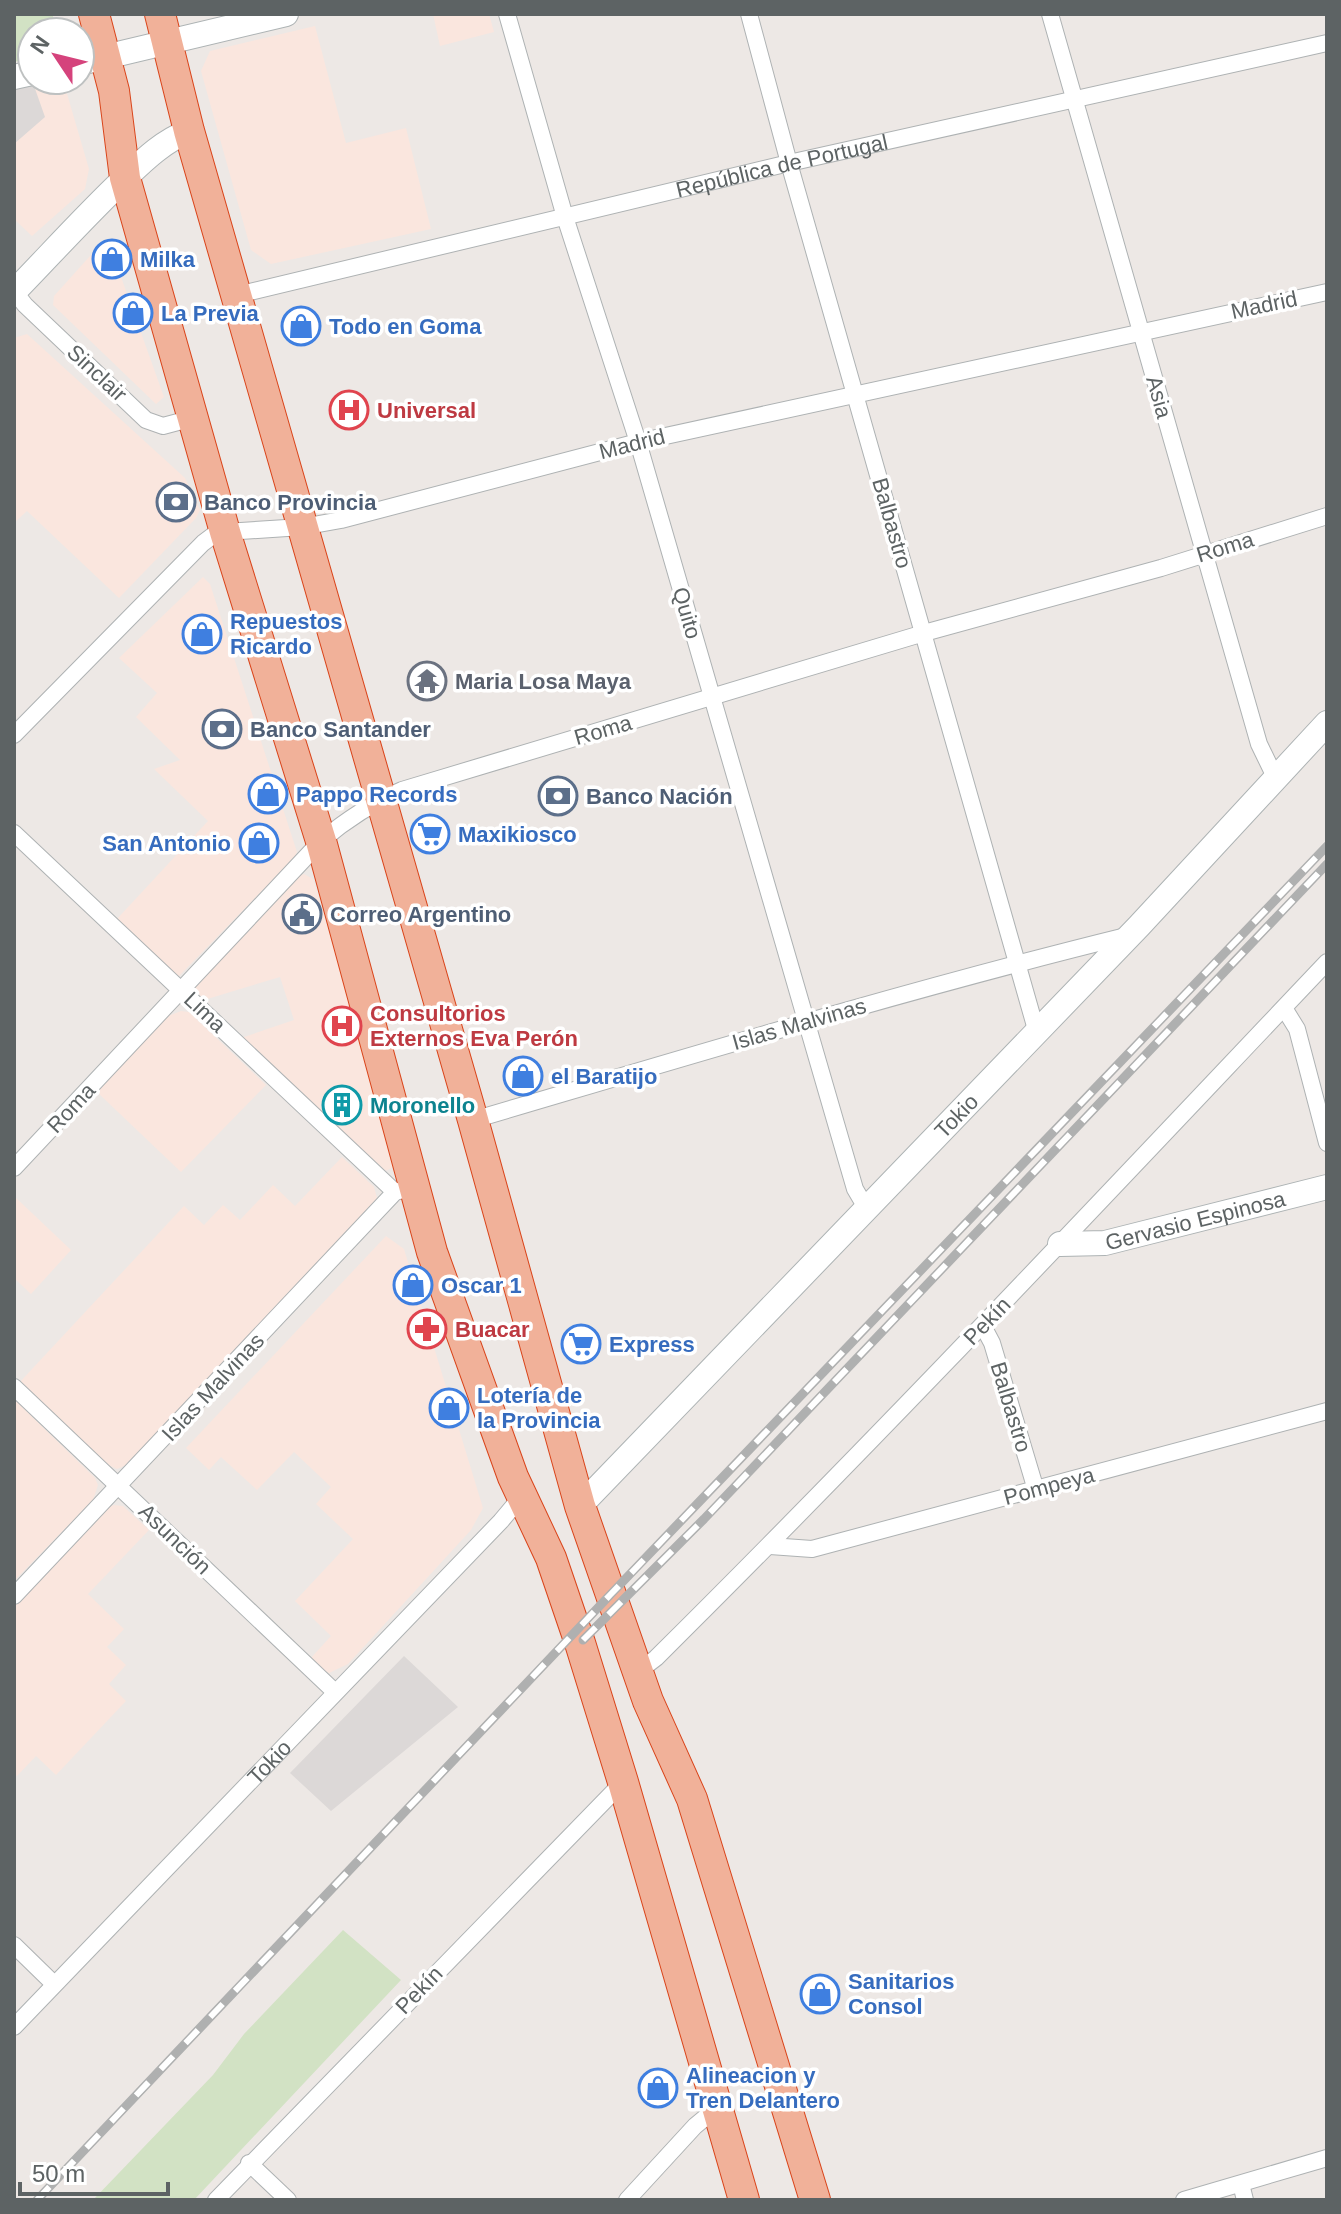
<svg xmlns="http://www.w3.org/2000/svg" width="1341" height="2214" font-family="Arial,sans-serif">
<style>
.commercial{fill:#fae6de}
.industrial{fill:#dcd8d7}
.green{fill:#d2e2c4}
.lines{fill:none;stroke-linecap:round;stroke-linejoin:round}
.street-casing{stroke:#aeb2b3;stroke-width:18}
.secondary-casing{stroke:#adb3b4;stroke-width:26}
.highway-casing{stroke:#d9441a;stroke-width:32}
.street{stroke:#fff;stroke-width:16}
.secondary{stroke:#fff;stroke-width:24}
.highway{stroke:#f1b199;stroke-width:30}
.rail-casing{stroke:#afb0b0;stroke-width:9}
.rail{stroke:#fff;stroke-width:6;stroke-dasharray:18;stroke-linecap:butt}
.labels{text-anchor:middle;dominant-baseline:central;stroke-width:7;stroke-linejoin:round;paint-order:stroke}
.street-label{font-size:22px;fill:#5d6364;stroke:#fff}
.shop-label{font-size:22px;font-weight:bold;fill:#366cbe;stroke:#fff;text-anchor:start}
.health-label{font-size:22px;font-weight:bold;fill:#be3a42;stroke:#fff;text-anchor:start}
.service-label{font-size:22px;font-weight:bold;fill:#4e5e75;stroke:#fff;text-anchor:start}
.worship-label{font-size:22px;font-weight:bold;fill:#5b616d;stroke:#fff;text-anchor:start}
.culture-label{font-size:22px;font-weight:bold;fill:#0d838f;stroke:#fff;text-anchor:start}
</style>
<rect width="100%" height="100%" fill="#ede8e5"/>
<!-- commercial -->
<path class="commercial" d="M 433,14 L 489,14 L 494,32 L 440,46 Z
M 315,26 L 346,143 L 406,128 L 431,229 L 271,264 L 251,250 L 201,71 L 210,51 Z
M 52,80 L 63,80 L 89,169 L 85,189 L 32,236 L 14,219 L 14,144 L 19,138 L 33,83 Z
M 99,246 L 111,249 L 164,397 L 156,404 L 53,305 L 54,296 Z
M 27,334 L 185,478 L 200,510 L 196,518 L 119,598 L 27,511 L 14,523 L 14,338 Z
M 203,577 L 210,584 L 297,852 L 294,858 L 179,976 L 172,974 L 116,920 L 208,821 L 154,769 L 180,760 L 136,717 L 157,693 L 119,658 Z
M 304,874 L 313,879 L 397,1159 L 395,1166 L 388,1170 L 384,1171 L 241,1038 L 294,1020 L 280,977 L 204,1000 L 195,989 L 196,983 L 298,876 Z
M 181,1011 L 189,1012 L 266,1085 L 181,1172 L 97,1092 L 166,1017 Z
M 342,1157 L 374,1187 L 377,1198 L 372,1209 L 129,1464 L 117,1469 L 106,1464 L 19,1383 L 184,1206 L 204,1225 L 223,1205 L 240,1220 L 273,1185 L 295,1206 Z
M 14,1196 L 71,1250 L 31,1294 L 14,1278 Z
M 386,1236 L 404,1249 L 483,1508 L 471,1530 L 348,1664 L 329,1673 L 322,1671 L 310,1659 L 331,1636 L 295,1601 L 353,1539 L 316,1504 L 331,1487 L 294,1452 L 257,1490 L 221,1457 L 209,1470 L 186,1448 Z
M 14,1399 L 95,1478 L 98,1485 L 93,1500 L 14,1581 Z
M 114,1505 L 123,1506 L 149,1530 L 88,1594 L 124,1629 L 107,1647 L 126,1665 L 109,1684 L 126,1701 L 56,1775 L 36,1756 L 17,1776 L 14,1774 L 14,1607 L 108,1507 Z"/>
<!-- industrial -->
<path class="industrial" d="M 33,83 L 45,117 L 14,144 L 14,89 Z
M 404,1656 L 458,1707 L 331,1811 L 290,1773 Z"/>
<!-- green -->
<path class="green" d="M 14,14 L 52,14 L 59,32 L 32,32 L 32,58 L 14,62 Z
M 343,1930 L 401,1980 L 194,2200 L 93,2200 L 213,2075 L 244,2034 Z"/>
<g class="lines">
<!-- street casing -->
<g class="street-casing">
<g id="street">
<path d="M 507,14 L 565,217 L 638,442 L 855,1189 L 868,1211"/>
<path d="M 749,14 L 789,163 L 1037,1033"/>
<path d="M 1050,14 L 1259,744 L 1275,777"/>
<path d="M 14,291 L 25,305 L 146,420 L 163,426 L 193,418"/>
<path id="s1" d="M 237,295 L 789,163 L 1327,43"/>
<path d="M 14,735 L 203,543 L 215,534 L 225,532 L 302,527 L 341,520 L 638,442 L 1327,292"/>
<path d="M 14,833 L 395,1192"/>
<path d="M 1284,1008 L 1297,1029 L 1327,1143"/>
<path d="M 473,1120 C 690,1056 907,990 1126,936"/>
<path d="M 14,1168 L 321,841 C 346,820 372,803 402,790 L 924,633 L 1161,568 L 1327,516"/>
<path d="M 983,1326 L 992,1343 L 1036,1490"/>
<path d="M 14,1387 L 335,1692"/>
<path d="M 770,1546 L 812,1549 L 1327,1411"/>
<path d="M 14,1596 L 395,1192 L 416,1187"/>
<path d="M 639,1671 L 656,1658 C 885,1431 1105,1196 1327,962"/>
<path d="M 14,1945 L 54,1984"/>
<path id="s2" d="M 14,2027 L 501,1521 L 522,1496"/>
<path d="M 249,2163 L 288,2200"/>
<path d="M 1241,2184 L 1245,2200"/>
<path d="M 216,2200 L 623,1782"/>
<path d="M 627,2200 L 695,2126 L 718,2107"/>
<path d="M 1184,2200 L 1327,2158"/>
</g>
</g>
<!-- secondary casing -->
<g class="secondary-casing">
<g id="secondary">
<path d="M 80,63 L 286,14"/>
<path d="M 14,77 L 32,73"/>
<path d="M 14,292 C 51,254 86,215 124,179 C 145,159 162,142 189,131"/>
<path id="s3" d="M 1060,1244 L 1105,1243 L 1327,1187"/>
<path id="s4" d="M 580,1506 L 1139,926 L 1327,723"/>
</g>
</g>
<!-- highway casing -->
<g class="highway-casing">
<path id="highway" d="M 94,14 L 114,91 L 125,178 L 225,532 L 321,841 L 432,1252 L 513,1477 L 551,1558 L 580,1643 L 623,1782 L 744,2200
M 160,14 L 189,131 L 473,1120 L 580,1506 L 648,1701 L 692,1799 L 815,2200"/>
</g>
<!-- street -->
<use href="#street" class="street"/>
<!-- secondary -->
<use href="#secondary" class="secondary"/>
<!-- highway -->
<use href="#highway" class="highway"/>
<!-- rail casing -->
<g class="rail-casing">
<path id="rail" d="M 583,1640 L 704,1519 L 1327,864
M 37,2200 L 610,1595 L 1327,846"/>
</g>
<!-- rail -->
<use href="#rail" class="rail"/>
</g>
<!-- icons -->
<defs>
<g id="shop-ring" transform="scale(2)"><circle r="9.5" fill="#fff" stroke="#3f7fe0" stroke-width="1.5"/><path d="M-5-2.5h2.3a2.7 3.5 0 0 1 5.4 0H5L5.5 6h-11ZM-1.5-2.5h3a1.5 2.3 0 0 0-3 0Z" fill="#3f7fe0"/></g>
<g id="hospital-ring" transform="scale(2)"><circle r="9.5" fill="#fff" stroke="#e0444e" stroke-width="1.5"/><path d="M-5-5h3v3.5h4V-5h3V5h-3V1.5h-4V5h-3Z" fill="#e0444e"/></g>
<g id="bank-ring" transform="scale(2)"><circle r="9.5" fill="#fff" stroke="#5c6f8a" stroke-width="1.5"/><path d="M-6-4H6V4H-6ZM0-2.3a2.3 2.3 0 1 0 0 4.6a2.3 2.3 0 1 0 0-4.6Z" fill="#5c6f8a"/></g>
<g id="temple-ring" transform="scale(2)"><circle r="9.5" fill="#fff" stroke="#6b7280" stroke-width="1.5"/><path d="M0-6L5-2H3V0L6.5 2.5H4V6H1.5V3h-3V6H-4V2.5H-6.5L-3 0V-2H-5Z" fill="#6b7280"/></g>
<g id="supermarket-ring" transform="scale(2)"><circle r="9.5" fill="#fff" stroke="#3f7fe0" stroke-width="1.5"/><path d="M-6-5.5h2.5l.6 2H6L4.5 2H-2.5L-4.4-4H-6ZM-1.5 3.2a1.3 1.3 0 1 0 .1 0ZM3 3.2a1.3 1.3 0 1 0 .1 0Z" fill="#3f7fe0"/></g>
<g id="civic-ring" transform="scale(2)"><circle r="9.5" fill="#fff" stroke="#5c6f8a" stroke-width="1.5"/><path d="M-.6-6.5H3V-4.5H.6V-3L4-1V1h2V6H-6V1h2V-1L-.6-3ZM-1.2 2.5V6h2.4V2.5Z" fill="#5c6f8a"/></g>
<g id="building-ring" transform="scale(2)"><circle r="9.5" fill="#fff" stroke="#0f9aa8" stroke-width="1.5"/><path d="M-4-6H4V6H1V3H-1V6H-4ZM-2.5-4.3h1.7v1.8h-1.7ZM.8-4.3h1.7v1.8H.8ZM-2.5-1h1.7V.8h-1.7ZM.8-1h1.7V.8H.8Z" fill="#0f9aa8"/></g>
<g id="pharmacy-ring" transform="scale(2)"><circle r="9.5" fill="#fff" stroke="#e0444e" stroke-width="1.5"/><path d="M-2-6h4v4h4v4h-4v4h-4v-4h-4v-4h4Z" fill="#e0444e"/></g>
</defs>
<g fill-rule="evenodd">
<use href="#shop-ring" x="112" y="259"/>
<use href="#shop-ring" x="133" y="313"/>
<use href="#shop-ring" x="301" y="326"/>
<use href="#hospital-ring" x="349" y="410"/>
<use href="#bank-ring" x="176" y="502"/>
<use href="#shop-ring" x="202" y="634"/>
<use href="#temple-ring" x="427" y="681"/>
<use href="#bank-ring" x="222" y="729"/>
<use href="#shop-ring" x="268" y="794"/>
<use href="#bank-ring" x="558" y="796"/>
<use href="#supermarket-ring" x="430" y="834"/>
<use href="#shop-ring" x="259" y="843"/>
<use href="#civic-ring" x="302" y="914"/>
<use href="#hospital-ring" x="342" y="1026"/>
<use href="#shop-ring" x="523" y="1076"/>
<use href="#building-ring" x="342" y="1105"/>
<use href="#shop-ring" x="413" y="1285"/>
<use href="#pharmacy-ring" x="427" y="1329"/>
<use href="#supermarket-ring" x="581" y="1344"/>
<use href="#shop-ring" x="449" y="1408"/>
<use href="#shop-ring" x="820" y="1994"/>
<use href="#shop-ring" x="658" y="2088"/>
</g>
<g class="labels">
<!-- street labels -->
<g class="street-label">
<text stroke="none"><textPath href="#s1" startOffset="560">República de Portugal</textPath></text>
<text transform="translate(1264 305) rotate(-12)">Madrid</text>
<text transform="translate(97 373) rotate(43)">Sinclair</text>
<text transform="translate(1159 397) rotate(74)">Asia</text>
<text transform="translate(632 444) rotate(-14)">Madrid</text>
<text transform="translate(892 523) rotate(74)">Balbastro</text>
<text transform="translate(1225 547) rotate(-17)">Roma</text>
<text transform="translate(687 613) rotate(74)">Quito</text>
<text transform="translate(603 730) rotate(-16)">Roma</text>
<text transform="translate(205 1012) rotate(43)">Lima</text>
<text transform="translate(799 1024) rotate(-16)">Islas Malvinas</text>
<text transform="translate(71 1108) rotate(-47)">Roma</text>
<text stroke="none"><textPath href="#s4" startOffset="542">Tokio</textPath></text>
<text stroke="none"><textPath href="#s3" startOffset="138">Gervasio Espinosa</textPath></text>
<text transform="translate(987 1321) rotate(-46)">Pekín</text>
<text transform="translate(213 1387) rotate(-47)">Islas Malvinas</text>
<text transform="translate(1011 1407) rotate(73)">Balbastro</text>
<text transform="translate(1049 1486) rotate(-15)">Pompeya</text>
<text transform="translate(175 1539) rotate(44)">Asunción</text>
<text stroke="none"><textPath href="#s2" startOffset="368">Tokio</textPath></text>
<text transform="translate(419 1990) rotate(-46)">Pekín</text>
</g>
<!-- shop labels -->
<g class="shop-label">
<text x="140" y="259">Milka</text>
<text x="161" y="313">La Previa</text>
<text x="329" y="326">Todo en Goma</text>
<text x="230" y="621">Repuestos<tspan x="230" dy="25">Ricardo</tspan></text>
<text x="296" y="794">Pappo Records</text>
<text x="458" y="834">Maxikiosco</text>
<text x="231" y="843" text-anchor="end">San Antonio</text>
<text x="551" y="1076">el Baratijo</text>
<text x="441" y="1285">Oscar 1</text>
<text x="609" y="1344">Express</text>
<text x="477" y="1395">Lotería de<tspan x="477" dy="25">la Provincia</tspan></text>
<text x="848" y="1981">Sanitarios<tspan x="848" dy="25">Consol</tspan></text>
<text x="686" y="2075">Alineacion y<tspan x="686" dy="25">Tren Delantero</tspan></text>
</g>
<!-- health labels -->
<g class="health-label">
<text x="377" y="410">Universal</text>
<text x="370" y="1013">Consultorios<tspan x="370" dy="25">Externos Eva Perón</tspan></text>
<text x="455" y="1329">Buacar</text>
</g>
<!-- service labels -->
<g class="service-label">
<text x="204" y="502">Banco Provincia</text>
<text x="250" y="729">Banco Santander</text>
<text x="586" y="796">Banco Nación</text>
<text x="330" y="914">Correo Argentino</text>
</g>
<!-- worship labels -->
<g class="worship-label">
<text x="455" y="681">Maria Losa Maya</text>
</g>
<!-- culture labels -->
<g class="culture-label">
<text x="370" y="1105">Moronello</text>
</g>
</g>
<!-- border -->
<rect width="1341" height="2214" fill="none" stroke="#5d6364" stroke-width="32"/>
<!-- north arrow -->
<g transform="translate(56 56) rotate(305)"><circle r="38" fill="#ffffff" stroke="#bec1c1" stroke-width="2"/>
<path d="M0-6L14 30L0 20L-14 30Z" fill="#d5437c"/>
<text y="-12" font-size="22" font-weight="bold" text-anchor="middle" fill="#5d6364">N</text>
</g>
<!-- scale -->
<path d="M20 2182v12h148v-12" fill="none" stroke="#5d6364" stroke-width="4"/>
<text x="32" y="2182" font-size="24" fill="#5d6364" stroke="#ffffff" stroke-width="6" paint-order="stroke">50 m</text>
</svg>
